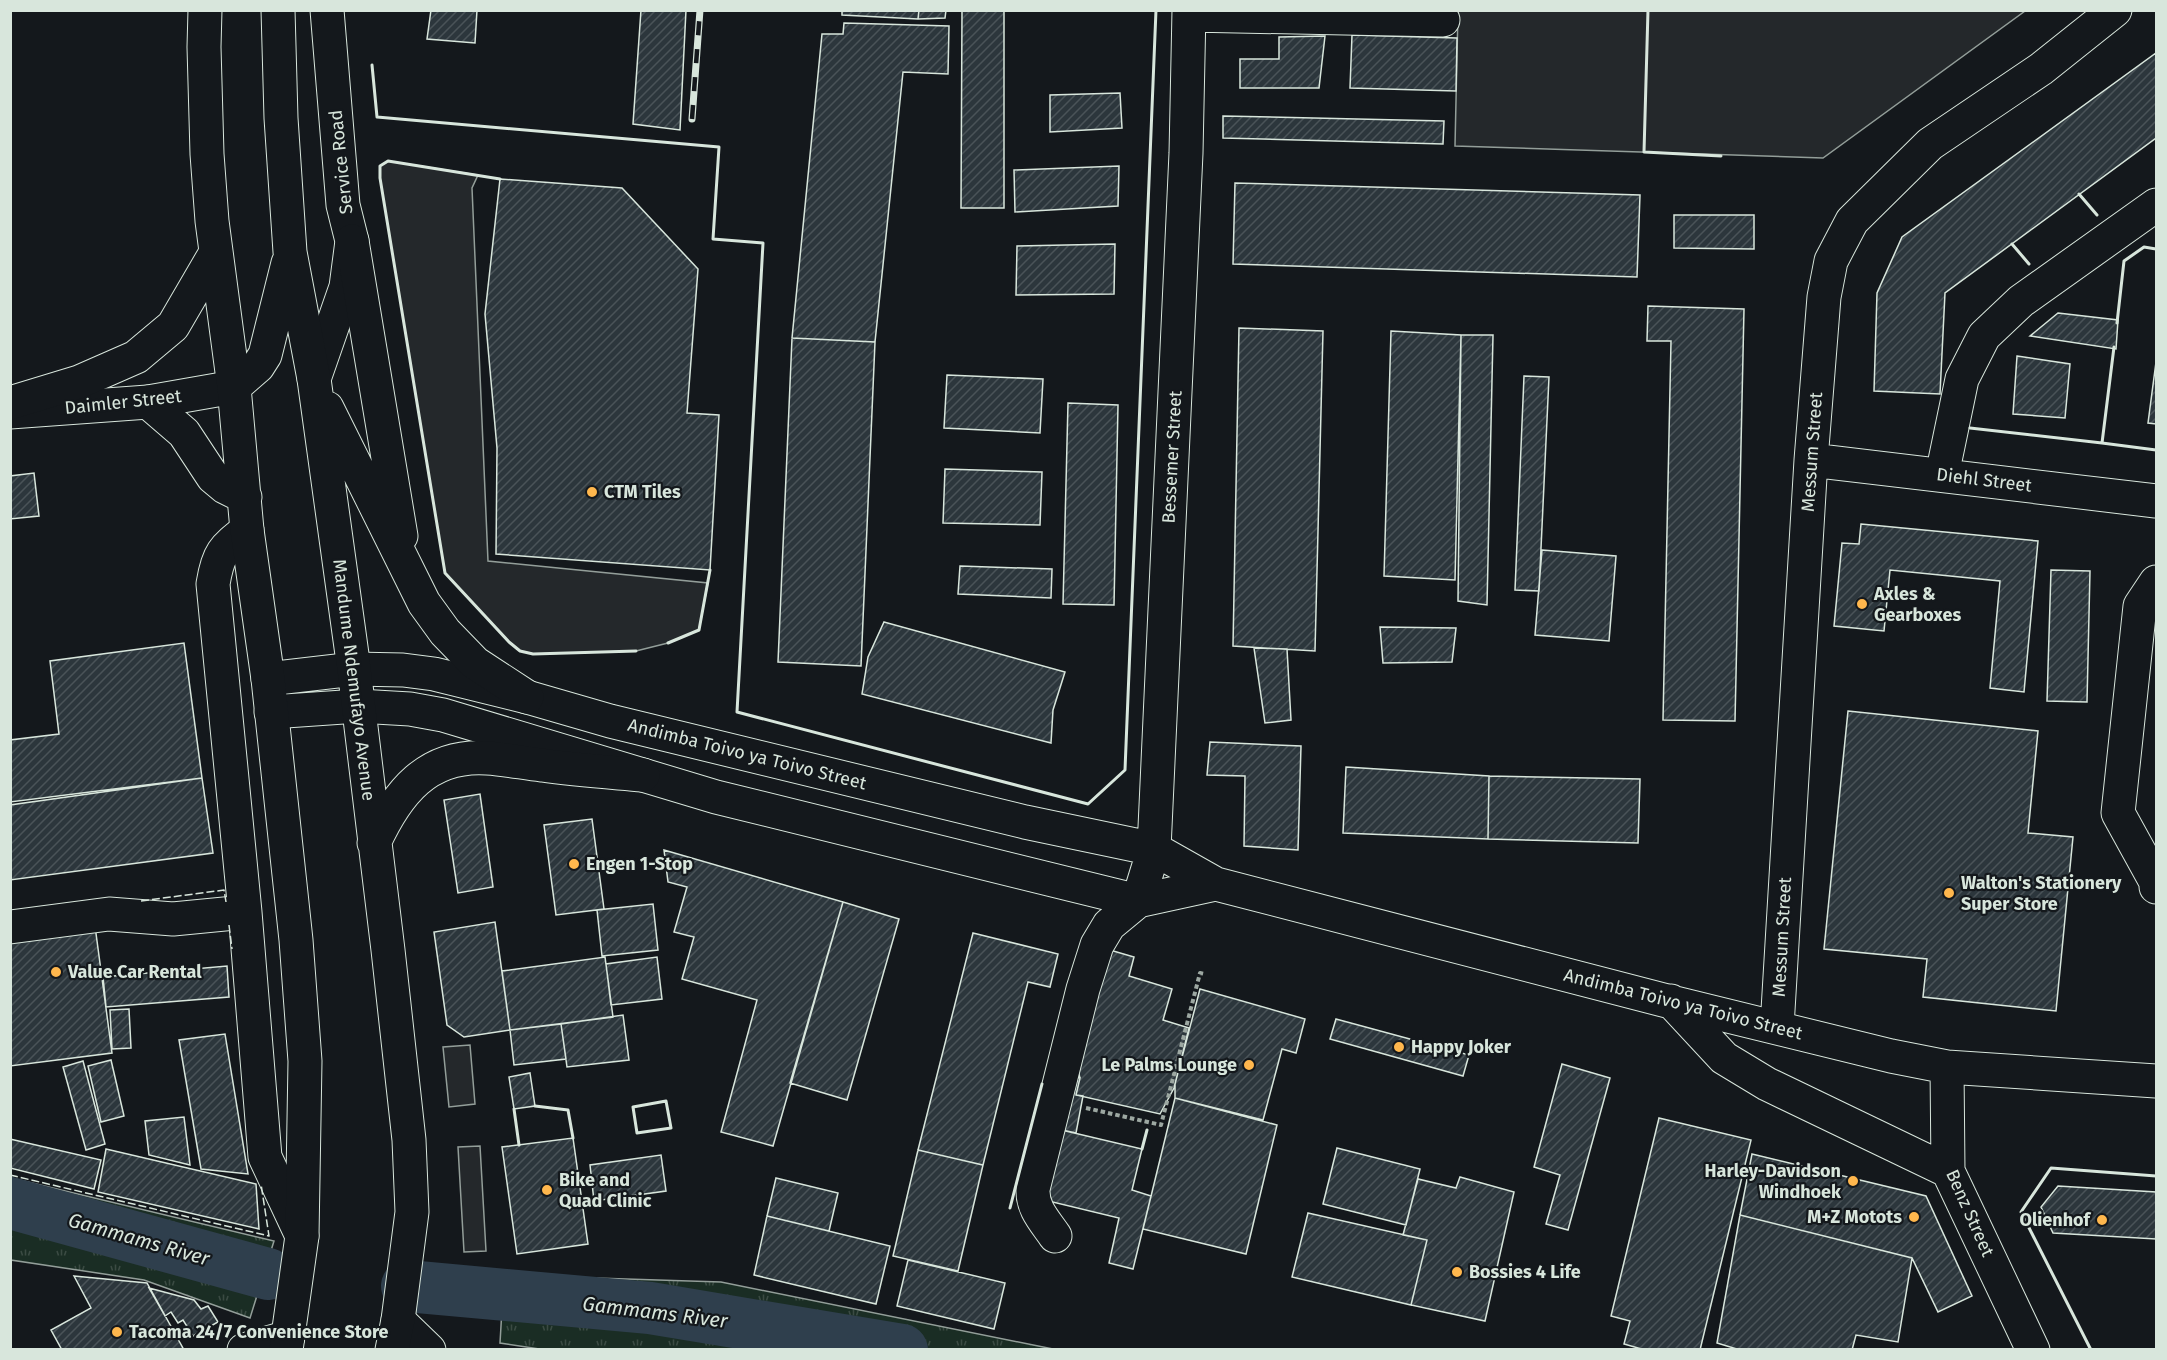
<svg xmlns="http://www.w3.org/2000/svg" width="2167" height="1360" font-family="'Fira Sans',sans-serif">
<style>
.grass{fill:url(#grass-tufts);stroke:#939e99;stroke-width:1.5}
.parking{fill:#24282b;stroke:#939e99;stroke-width:1.5}
.lines{fill:none;stroke-linecap:round;stroke-linejoin:round}
.river{stroke:#2f3f4d;stroke-width:52}
.building{fill:url(#building-hatch);stroke:#d8e6dc;stroke-width:1.5}
.minor-casing{stroke:#d8e6dc;stroke-width:35}
.major-casing{stroke:#d8e6dc;stroke-width:35}
.path{stroke:#9da8a2;stroke-width:4;stroke-dasharray:4.5 3;stroke-linecap:butt}
.minor{stroke:#14181c;stroke-width:33}
.major{stroke:#14181c;stroke-width:33}
.rail-casing{stroke:#d8e6dc;stroke-width:7}
.rail{stroke:#14181c;stroke-width:4.5;stroke-dasharray:14;stroke-linecap:butt}
.fence{stroke:#d8e6dc;stroke-width:1.5;stroke-dasharray:8 3;stroke-linecap:butt}
.wall{stroke:#d8e6dc;stroke-width:3}
.poi-dot{fill:#ffb74d;stroke:#14181c;stroke-width:2}
.labels{text-anchor:middle;dominant-baseline:central;stroke-width:4.5;stroke-linejoin:round;paint-order:stroke}
.street-label{font-size:18px;fill:#d8e6dc;stroke:#14181c}
.poi-label{font-size:18px;font-weight:bold;fill:#d8e6dc;stroke:#14181c;text-anchor:start}
.water-label{font-size:20px;font-style:italic;fill:#d8e6dc;stroke:#14181c}
</style>
<defs>
<pattern id="grass-tufts" width="24" height="20" patternUnits="userSpaceOnUse" patternTransform="scale(1.5)"><rect width="24" height="20" fill="#1a2d24"/><path d="M3 7l-1-3M5 7V3M7 7l1-3M15 17l-1-3M17 17v-4M19 17l1-3" fill="none" stroke="#3b4b43"/></pattern>
<pattern id="building-hatch" width="6" height="6" patternUnits="userSpaceOnUse" patternTransform="scale(1.5)"><rect width="6" height="6" fill="#2c363c"/><path d="M-1 1l2-2M0 6l6-6M5 7l2-2" fill="none" stroke="#4a5358"/></pattern>
</defs>
<rect width="100%" height="100%" fill="#14181c"/>
<!-- grass -->
<path class="grass" d="M 11,1178 L 274,1241 L 250,1318 L 144,1280 L 11,1260 Z
M 504,1275 L 721,1282 L 1053,1349 L 546,1350 L 500,1343 Z"/>
<!-- parking -->
<path class="parking" d="M 1458,11 L 2025,11 L 1823,158 L 1455,146 Z
M 388,161 L 478,175 L 472,188 L 488,561 L 708,583 L 699,630 L 668,643 L 636,651 L 533,654 L 520,651 L 509,642 L 445,573 L 380,178 L 380,166 Z
M 470,1045 L 475,1104 L 449,1107 L 443,1047 Z
M 480,1146 L 486,1251 L 464,1252 L 458,1147 Z"/>
<g class="lines">
<!-- river -->
<path class="river" d="M 10,1203 L 268,1274
M 407,1286 L 650,1308 L 902,1350"/>
</g>
<!-- building -->
<path class="building" d="M 431,10 L 477,10 L 475,43 L 427,39 Z
M 641,10 L 686,10 L 680,130 L 633,124 Z
M 842,10 L 919,10 L 918,19 L 842,15 Z
M 919,10 L 946,10 L 945,18 L 918,19 Z
M 962,10 L 1004,10 L 1004,208 L 961,208 Z
M 844,23 L 949,26 L 948,74 L 903,72 L 875,342 L 792,338 L 822,34 L 843,34 Z
M 1352,35 L 1457,38 L 1456,91 L 1350,88 Z
M 1325,36 L 1319,88 L 1240,88 L 1240,59 L 1279,59 L 1279,37 Z
M 2156,53 L 2156,138 L 1945,293 L 1940,394 L 1874,391 L 1877,293 L 1902,237 Z
M 1120,93 L 1122,128 L 1050,132 L 1050,95 Z
M 1223,116 L 1444,121 L 1443,144 L 1223,138 Z
M 1119,166 L 1118,206 L 1015,212 L 1014,170 Z
M 500,179 L 622,188 L 698,269 L 687,413 L 719,415 L 710,570 L 496,554 L 497,448 L 485,314 Z
M 1235,183 L 1640,195 L 1637,277 L 1233,264 Z
M 1674,215 L 1754,215 L 1754,249 L 1674,248 Z
M 1115,244 L 1114,294 L 1016,295 L 1017,246 Z
M 1648,306 L 1744,309 L 1735,721 L 1663,720 L 1671,341 L 1647,341 Z
M 2058,313 L 2118,320 L 2116,349 L 2030,336 Z
M 1239,328 L 1323,331 L 1315,651 L 1233,646 Z
M 1391,331 L 1461,335 L 1455,580 L 1384,576 Z
M 1461,335 L 1493,335 L 1487,605 L 1458,601 Z
M 792,338 L 875,342 L 861,666 L 778,662 Z
M 2017,356 L 2070,364 L 2065,418 L 2013,414 Z
M 2156,362 L 2156,424 L 2148,423 Z
M 947,375 L 1043,379 L 1040,433 L 944,428 Z
M 1524,376 L 1549,377 L 1539,591 L 1515,590 Z
M 1068,403 L 1118,405 L 1114,605 L 1063,604 Z
M 945,469 L 1042,472 L 1040,525 L 943,523 Z
M 34,473 L 39,516 L 10,519 L 10,476 Z
M 1861,524 L 2038,541 L 2024,692 L 1990,688 L 2000,581 L 1890,570 L 1884,631 L 1834,626 L 1842,543 L 1859,544 Z
M 1542,550 L 1616,556 L 1609,641 L 1535,635 Z
M 960,566 L 1052,569 L 1051,598 L 958,594 Z
M 2051,570 L 2090,571 L 2087,702 L 2047,701 Z
M 884,622 L 1065,672 L 1053,710 L 1051,743 L 862,694 L 868,657 Z
M 1380,627 L 1456,628 L 1452,662 L 1383,663 Z
M 184,643 L 202,778 L 10,802 L 10,740 L 59,734 L 50,661 Z
M 1254,648 L 1287,649 L 1291,720 L 1265,723 Z
M 1848,711 L 2038,731 L 2028,833 L 2073,837 L 2056,1011 L 1923,997 L 1927,959 L 1824,949 Z
M 1210,742 L 1301,746 L 1298,850 L 1244,846 L 1245,776 L 1207,775 Z
M 1346,767 L 1489,776 L 1488,839 L 1343,833 Z
M 1489,776 L 1640,779 L 1638,843 L 1488,839 Z
M 202,778 L 213,853 L 10,880 L 10,805 Z
M 480,794 L 493,887 L 458,893 L 444,800 Z
M 592,819 L 604,909 L 556,915 L 544,825 Z
M 664,850 L 843,902 L 773,1146 L 721,1132 L 757,1000 L 682,979 L 694,937 L 674,932 L 687,887 L 668,882 Z
M 843,902 L 899,919 L 847,1100 L 790,1083 Z
M 653,904 L 658,950 L 602,956 L 597,910 Z
M 495,922 L 510,1030 L 464,1037 L 447,1025 L 434,932 Z
M 95,926 L 112,1053 L 10,1066 L 10,937 Z
M 973,933 L 1058,954 L 1050,987 L 1028,982 L 983,1165 L 918,1150 Z
M 1103,948 L 1134,957 L 1129,976 L 1172,989 L 1163,1020 L 1189,1028 L 1174,1088 L 1160,1114 L 1076,1095 L 1080,1078 L 1073,1052 Z
M 605,957 L 613,1017 L 510,1030 L 502,971 Z
M 657,957 L 662,999 L 611,1005 L 606,964 Z
M 227,966 L 229,997 L 106,1007 L 103,977 Z
M 1200,989 L 1305,1019 L 1296,1053 L 1282,1049 L 1263,1120 L 1175,1098 L 1175,1084 Z
M 129,1009 L 131,1048 L 112,1049 L 110,1010 Z
M 623,1015 L 629,1060 L 567,1067 L 561,1024 Z
M 1336,1019 L 1469,1055 L 1463,1076 L 1330,1039 Z
M 561,1024 L 566,1059 L 514,1065 L 510,1030 Z
M 225,1034 L 248,1174 L 201,1169 L 179,1040 Z
M 111,1060 L 124,1116 L 101,1122 L 88,1066 Z
M 83,1061 L 105,1144 L 86,1150 L 63,1067 Z
M 1562,1064 L 1610,1078 L 1568,1230 L 1546,1224 L 1560,1175 L 1534,1167 Z
M 530,1073 L 535,1106 L 514,1109 L 509,1077 Z
M 1065,1075 L 1080,1078 L 1076,1095 L 1083,1096 L 1076,1133 L 1053,1128 Z
M 1175,1098 L 1277,1125 L 1246,1254 L 1143,1229 Z
M 184,1117 L 190,1165 L 149,1155 L 145,1121 Z
M 1659,1118 L 1751,1140 L 1700,1350 L 1645,1350 L 1624,1344 L 1630,1321 L 1611,1316 Z
M 1053,1128 L 1142,1149 L 1132,1190 L 1151,1196 L 1133,1269 L 1109,1263 L 1119,1218 L 1036,1198 Z
M 573,1138 L 588,1244 L 517,1254 L 502,1147 Z
M 10,1139 L 101,1160 L 94,1189 L 10,1168 Z
M 1337,1148 L 1420,1169 L 1406,1225 L 1323,1204 Z
M 106,1149 L 256,1184 L 259,1229 L 98,1192 Z
M 918,1150 L 983,1165 L 958,1271 L 893,1256 Z
M 1752,1154 L 1926,1196 L 1972,1296 L 1938,1312 L 1912,1258 L 1740,1215 Z
M 661,1155 L 666,1191 L 594,1201 L 590,1165 Z
M 1460,1177 L 1514,1192 L 1485,1321 L 1411,1305 L 1427,1240 L 1403,1235 L 1418,1179 L 1456,1188 Z
M 776,1178 L 838,1193 L 829,1231 L 767,1216 Z
M 2058,1186 L 2156,1192 L 2156,1239 L 2053,1233 L 2041,1207 Z
M 1308,1213 L 1427,1240 L 1411,1305 L 1292,1277 Z
M 1740,1215 L 1912,1258 L 1898,1342 L 1856,1335 L 1852,1350 L 1740,1350 L 1717,1343 Z
M 767,1216 L 890,1246 L 876,1304 L 754,1275 Z
M 908,1260 L 1005,1283 L 994,1329 L 897,1306 Z
M 74,1276 L 147,1283 L 184,1350 L 62,1350 L 51,1330 L 91,1308 Z
M 149,1288 L 194,1300 L 201,1309 L 208,1306 L 218,1322 L 193,1336 L 183,1320 L 178,1323 L 171,1312 L 165,1316 Z"/>
<g class="lines">
<!-- minor casing -->
<g class="minor-casing">
<path id="minor" d="M 1189,15 L 1443,20
M 314,379 L 346,287 L 352,241 L 343,205 L 327,10
M 10,412 L 148,402 L 234,387
M 1811,460 L 2156,501
M 1942,475 L 1962,379 L 1984,336 L 2021,301 L 2156,205
M 247,530 C 223,549 218,553 213,584 L 245,912 L 265,1157 L 302,1236
M 2156,582 L 2140,606 L 2118,813 L 2156,882 L 2156,887
M 268,679 L 354,669 L 403,670 L 434,674 L 527,697 L 610,721 L 1025,822 L 1154,849 L 1216,884 L 1667,1001 L 1891,1056 L 1947,1067 L 2156,1081
M 271,712 L 358,706 L 410,709 L 443,715 L 716,797 L 1138,901 L 1216,884
M 10,927 L 109,914 L 173,919 L 245,912
M 1671,1001 L 1724,1058 L 1767,1084 L 1948,1171
M 1777,1027 L 1811,460 L 1824,297 L 1831,261 L 1852,221 L 1930,144 L 2041,69 L 2115,10
M 1947,1067 L 1948,1171 L 2033,1350
M 1055,1236 C 1044,1220 1032,1208 1033,1189 L 1083,989 L 1097,945 L 1109,925 L 1138,901 L 1154,849 L 1186,153 L 1189,10
M 398,1320 L 429,1350
M 244,1350 L 288,1337"/>
</g>
<!-- major casing -->
<g class="major-casing">
<path id="major" d="M 205,10 L 204,47 L 207,154 L 212,221 L 234,387 L 247,530 L 268,679 L 296,940 L 305,1061 L 302,1236 L 286,1350
M 278,10 L 281,118 L 290,252 L 314,379 L 354,669 L 388,950 L 409,1140 L 412,1212 L 398,1320 L 392,1350
M 352,241 L 401,536
M 234,387 L 258,366 L 265,355 L 288,263
M 148,402 L 184,433 L 213,477 L 225,487 L 245,497
M 10,403 L 79,382 L 136,357 L 173,326 L 215,254
M 327,408 L 424,603 L 445,632 L 475,663 L 527,697
M 374,843 C 397,793 427,754 487,758 C 505,759 524,763 542,765 C 576,770 609,772 643,775"/>
</g>
<!-- path -->
<path class="path" d="M 1086,1108 L 1161,1125 L 1200,973 L 1205,974"/>
<!-- minor -->
<use href="#minor" class="minor"/>
<!-- major -->
<use href="#major" class="major"/>
<!-- rail casing -->
<g class="rail-casing">
<path id="rail" d="M 692,119 L 700,10"/>
</g>
<!-- rail -->
<use href="#rail" class="rail"/>
<!-- fence -->
<path class="fence" d="M 141,901 L 224,890 L 226,902
M 229,925 L 232,949
M 10,1175 L 269,1236 L 261,1184"/>
<!-- wall -->
<path class="wall" d="M 1648,10 L 1644,152 L 1721,156
M 372,65 L 377,117 L 719,147 L 713,239 L 763,243 L 737,712 L 1088,804 L 1125,770 L 1156,10
M 500,179 L 388,161 L 380,166 L 380,178 L 445,573 L 509,642 L 520,651 L 533,654 L 636,651
M 2079,194 L 2097,215
M 2012,244 L 2029,264
M 2117,323 L 2124,261 L 2144,247 L 2156,249
M 2114,347 L 2102,443 L 2156,450
M 1970,428 L 2102,443
M 668,643 L 699,630 L 710,570
M 666,1101 L 671,1128 L 637,1133 L 633,1107 Z
M 535,1106 L 568,1110 L 573,1138
M 514,1109 L 519,1145
M 1142,1149 L 1147,1130
M 1010,1208 L 1042,1084
M 2091,1350 L 2021,1212 L 2051,1168 L 2156,1176"/>
</g>
<!-- markers -->
<g class="poi-dot">
<circle cx="592" cy="492" r="6"/>
<circle cx="1862" cy="604" r="6"/>
<circle cx="574" cy="864" r="6"/>
<circle cx="1949" cy="893" r="6"/>
<circle cx="56" cy="972" r="6"/>
<circle cx="1399" cy="1047" r="6"/>
<circle cx="1249" cy="1065" r="6"/>
<circle cx="1853" cy="1181" r="6"/>
<circle cx="547" cy="1190" r="6"/>
<circle cx="1914" cy="1217" r="6"/>
<circle cx="2102" cy="1220" r="6"/>
<circle cx="1457" cy="1272" r="6"/>
<circle cx="117" cy="1332" r="6"/>
</g>
<g class="labels">
<!-- street labels -->
<g class="street-label">
<text transform="translate(341 162) rotate(-96)">Service Road</text>
<text transform="translate(123 402) rotate(-6)">Daimler Street</text>
<text transform="translate(1812 452) rotate(-86)">Messum Street</text>
<text transform="translate(1172 457) rotate(-87)">Bessemer Street</text>
<text transform="translate(1984 480) rotate(7)">Diehl Street</text>
<text transform="translate(354 680) rotate(83)">Mandume Ndemufayo Avenue</text>
<text transform="translate(747 754) rotate(14)">Andimba Toivo ya Toivo Street</text>
<text transform="translate(1782 937) rotate(-87)">Messum Street</text>
<text transform="translate(1683 1004) rotate(14)">Andimba Toivo ya Toivo Street</text>
<text transform="translate(1970 1213) rotate(66)">Benz Street</text>
</g>
<!-- poi labels -->
<g class="poi-label">
<text x="604" y="492">CTM Tiles</text>
<text x="1874" y="594">Axles &amp;<tspan x="1874" dy="21">Gearboxes</tspan></text>
<text x="586" y="864">Engen 1-Stop</text>
<text x="1961" y="883">Walton's Stationery<tspan x="1961" dy="21">Super Store</tspan></text>
<text x="68" y="972">Value Car Rental</text>
<text x="1411" y="1047">Happy Joker</text>
<text x="1237" y="1065" text-anchor="end">Le Palms Lounge</text>
<text x="1841" y="1171" text-anchor="end">Harley-Davidson<tspan x="1841" dy="21">Windhoek</tspan></text>
<text x="559" y="1180">Bike and<tspan x="559" dy="21">Quad Clinic</tspan></text>
<text x="1902" y="1217" text-anchor="end">M+Z Motots</text>
<text x="2090" y="1220" text-anchor="end">Olienhof</text>
<text x="1469" y="1272">Bossies 4 Life</text>
<text x="129" y="1332">Tacoma 24/7 Convenience Store</text>
</g>
<!-- water labels -->
<g class="water-label">
<text transform="translate(139 1239) rotate(16)">Gammams River</text>
<text transform="translate(655 1312) rotate(7)">Gammams River</text>
</g>
</g>
<!-- border -->
<rect width="2167" height="1360" fill="none" stroke="#d8e6dc" stroke-width="24"/>
</svg>
